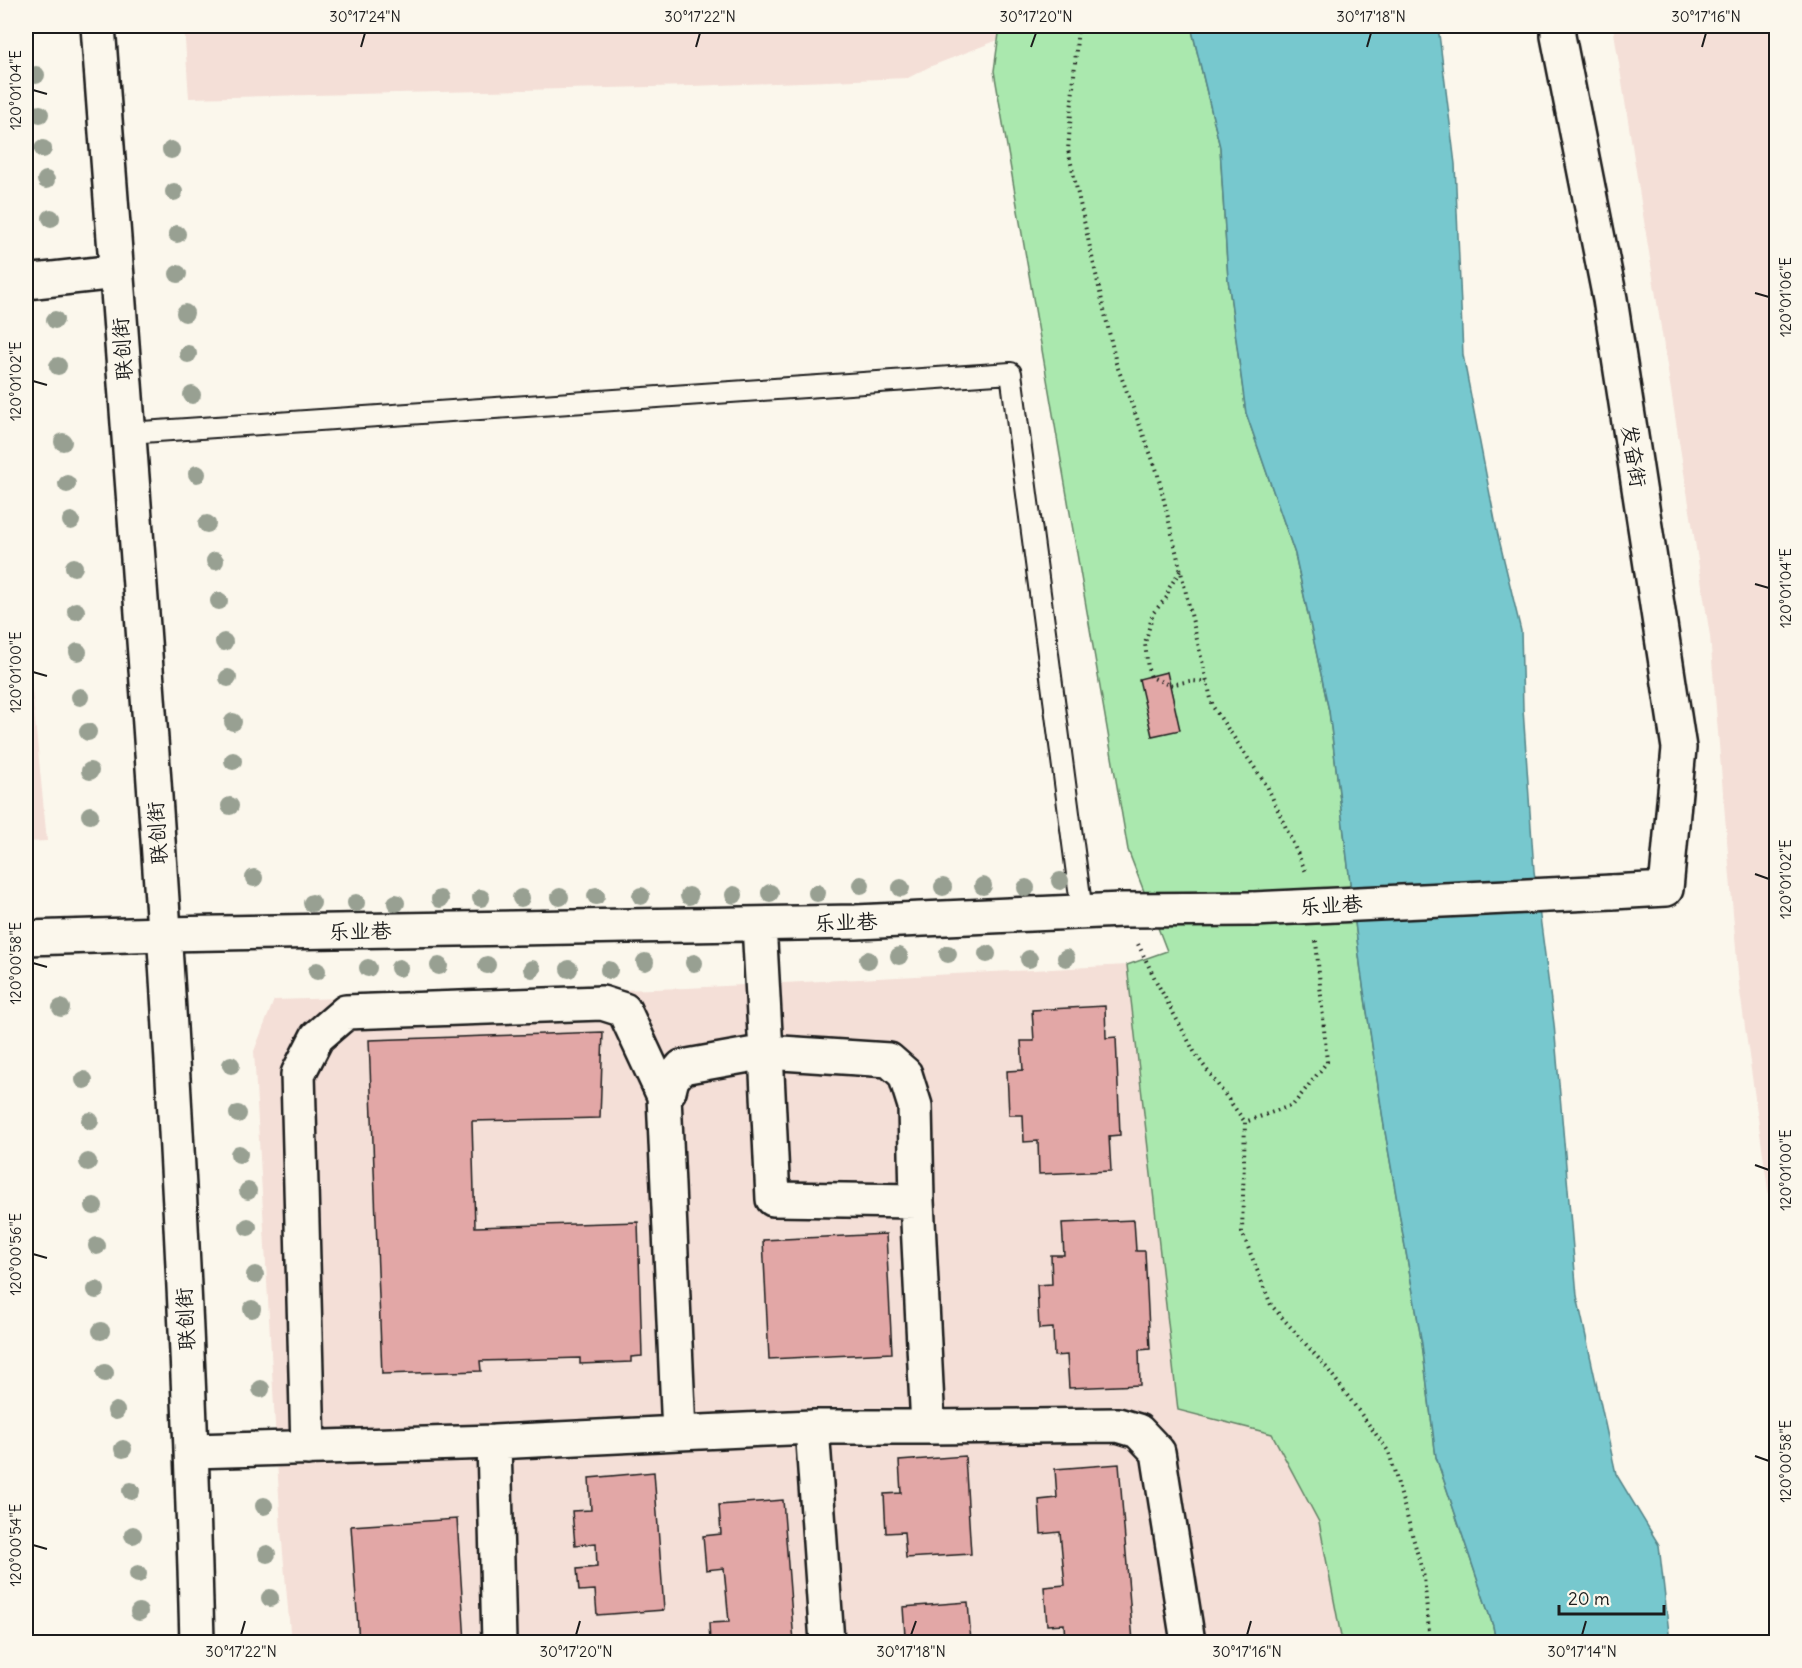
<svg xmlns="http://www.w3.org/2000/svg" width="1802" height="1668" font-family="Delius,'LXGW WenKai TC',sans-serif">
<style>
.built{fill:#f4dfd7}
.green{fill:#aae8ae;stroke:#638265;stroke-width:1.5}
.water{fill:#77c8ce;stroke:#538387;stroke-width:1.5}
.building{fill:#e2a7a6;stroke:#1c1c1c;stroke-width:1.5}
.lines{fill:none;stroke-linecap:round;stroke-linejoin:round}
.lane-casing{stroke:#1c1c1c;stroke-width:24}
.street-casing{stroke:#1c1c1c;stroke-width:38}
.secondary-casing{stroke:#1c1c1c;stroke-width:38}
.path{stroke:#1c1c1c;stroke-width:4;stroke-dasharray:1.5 4.5;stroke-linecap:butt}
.lane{stroke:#fbf7ec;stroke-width:20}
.street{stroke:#fbf7ec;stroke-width:33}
.secondary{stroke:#fbf7ec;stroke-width:33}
.street-bridge-casing{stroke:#1c1c1c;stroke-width:38;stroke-linecap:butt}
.street-bridge{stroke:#fbf7ec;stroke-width:33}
.tree{fill:#98a092}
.ticks{fill:none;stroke:#1c1c1c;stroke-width:2}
.labels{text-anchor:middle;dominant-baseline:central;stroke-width:6;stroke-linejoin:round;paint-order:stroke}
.street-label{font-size:21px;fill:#1c1c1c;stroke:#fbf7ec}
.neatline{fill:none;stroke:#1c1c1c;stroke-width:2}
.ticks-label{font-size:15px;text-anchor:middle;fill:#1c1c1c}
</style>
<rect width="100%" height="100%" fill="#fbf7ec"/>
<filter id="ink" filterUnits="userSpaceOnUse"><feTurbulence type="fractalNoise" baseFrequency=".0167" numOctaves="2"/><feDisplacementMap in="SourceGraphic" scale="12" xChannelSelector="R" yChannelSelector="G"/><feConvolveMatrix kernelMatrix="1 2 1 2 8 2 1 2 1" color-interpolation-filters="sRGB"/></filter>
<g filter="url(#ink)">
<!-- built -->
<path class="built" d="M 184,26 L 1000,26 L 998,40 L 929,67 L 908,78 L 692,86 L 189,98 Z
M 1613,26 L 1776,26 L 1776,1246 L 1739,985 L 1710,636 Z
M 26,630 L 47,841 L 26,842 Z
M 1127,965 L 1178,1410 L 1272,1434 L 1319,1522 L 1342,1642 L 291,1642 L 281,1531 L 254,1051 L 274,1000 L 687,988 Z"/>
<!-- green -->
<path class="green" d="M 1000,26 L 1191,26 L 1220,147 L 1228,279 L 1246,413 L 1295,554 L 1329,711 L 1361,971 L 1384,1126 L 1422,1344 L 1436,1457 L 1493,1626 L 1496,1642 L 1342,1642 L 1319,1522 L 1272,1434 L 1178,1410 L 1127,965 L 1167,951 L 1128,850 L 994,71 Z"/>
<!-- water -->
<path class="water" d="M 1191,26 L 1438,26 L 1455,164 L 1463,355 L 1497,531 L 1521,631 L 1523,709 L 1534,871 L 1554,1024 L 1577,1296 L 1616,1474 L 1659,1545 L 1670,1642 L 1496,1642 L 1493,1626 L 1436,1457 L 1422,1344 L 1384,1126 L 1361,971 L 1329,711 L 1295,554 L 1246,413 L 1228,279 L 1220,147 Z"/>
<!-- building -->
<path class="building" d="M 1167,672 L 1180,730 L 1152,736 L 1139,679 Z
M 1105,1006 L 1106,1038 L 1116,1037 L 1120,1135 L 1109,1136 L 1111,1171 L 1039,1174 L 1038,1141 L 1024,1142 L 1023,1115 L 1009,1115 L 1007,1071 L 1023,1070 L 1021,1041 L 1034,1041 L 1032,1010 Z
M 603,1032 L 600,1118 L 472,1121 L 475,1227 L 638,1222 L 642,1356 L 631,1357 L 631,1362 L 580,1364 L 580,1358 L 480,1361 L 481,1371 L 382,1374 L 369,1040 Z
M 1134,1220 L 1136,1251 L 1145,1251 L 1150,1349 L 1139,1350 L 1140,1385 L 1069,1388 L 1067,1355 L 1054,1356 L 1053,1328 L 1039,1329 L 1037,1285 L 1052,1284 L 1051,1255 L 1064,1255 L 1062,1223 Z
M 886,1234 L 892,1353 L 769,1359 L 763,1240 Z
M 965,1456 L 971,1554 L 906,1558 L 904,1532 L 886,1533 L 884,1494 L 901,1493 L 899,1461 Z
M 1119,1464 L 1133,1642 L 1065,1642 L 1064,1624 L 1047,1625 L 1044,1587 L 1065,1585 L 1060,1532 L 1041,1534 L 1039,1500 L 1057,1498 L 1055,1469 Z
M 654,1472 L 664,1610 L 597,1615 L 595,1590 L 579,1591 L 577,1569 L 597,1567 L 596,1543 L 575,1545 L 572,1511 L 591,1510 L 589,1478 Z
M 783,1500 L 794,1642 L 710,1642 L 709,1623 L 729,1622 L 724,1568 L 706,1570 L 703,1536 L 721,1534 L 719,1505 Z
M 457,1519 L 465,1642 L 359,1642 L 351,1526 Z
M 968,1602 L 971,1642 L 888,1642 L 887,1638 L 905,1636 L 903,1607 Z"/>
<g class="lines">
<!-- lane casing -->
<g class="lane-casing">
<path id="lane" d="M 128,433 L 1011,373 L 1082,912"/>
</g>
<!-- street casing -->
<g class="street-casing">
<path id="street" d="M 1558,26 L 1558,36 L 1610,299 L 1679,748 L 1666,889 L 1612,892
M 26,282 L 116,272
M 759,924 L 766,1052 L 682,1067 L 672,1079 L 669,1091 L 664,1096 L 679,1433 L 812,1427 L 928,1427 L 917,1201 L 773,1199 L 766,1052 L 889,1060 L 905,1074 L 915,1106 L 917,1201
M 26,938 L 164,934 L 856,922 L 1122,910 L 1254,909
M 812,1427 L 827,1642
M 928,1427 L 1118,1425 L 1138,1431 L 1158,1452 L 1188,1642
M 308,1448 L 298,1074 L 317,1037 L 346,1012 L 602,1003 L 624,1010 L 664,1096
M 192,1451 L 494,1442
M 499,1642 L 494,1442 L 679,1433"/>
</g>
<!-- secondary casing -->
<g class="secondary-casing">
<path id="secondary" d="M 98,26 C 138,564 184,1103 197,1642"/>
</g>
<!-- path -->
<path class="path" d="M 1078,26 L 1068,150 L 1116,363 L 1157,471 L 1213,707 L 1267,786 L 1306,872
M 1180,571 L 1169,588 L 1167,597 L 1153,613 L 1145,643 L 1148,669 L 1151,677 L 1169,685 L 1190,681 L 1207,682
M 1316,941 L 1327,1062 L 1293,1105 L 1245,1122 L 1242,1232 L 1271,1305 L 1327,1368 L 1389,1452 L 1424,1577 L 1430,1642
M 1138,944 L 1156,981 L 1196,1055 L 1245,1122"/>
<!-- lane -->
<use href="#lane" class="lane"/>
<!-- street -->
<use href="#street" class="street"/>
<!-- secondary -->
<use href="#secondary" class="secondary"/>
<!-- street-bridge casing -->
<g class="street-bridge-casing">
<path id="street-bridge" d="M 1254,909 L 1612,892"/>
</g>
<!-- street-bridge -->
<use href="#street-bridge" class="street-bridge"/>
</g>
<!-- trees -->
<g class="tree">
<circle cx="36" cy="75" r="9"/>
<circle cx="40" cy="114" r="9"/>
<circle cx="43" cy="149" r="9"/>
<circle cx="171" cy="150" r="9"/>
<circle cx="46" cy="180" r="9"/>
<circle cx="174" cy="192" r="9"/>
<circle cx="51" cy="218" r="9"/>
<circle cx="177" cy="234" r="9"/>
<circle cx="178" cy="274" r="9"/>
<circle cx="185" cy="313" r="9"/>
<circle cx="55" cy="320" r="9"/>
<circle cx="188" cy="354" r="9"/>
<circle cx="58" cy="366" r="9"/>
<circle cx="192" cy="395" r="9"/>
<circle cx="63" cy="442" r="9"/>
<circle cx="197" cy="474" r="9"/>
<circle cx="67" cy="484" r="9"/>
<circle cx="71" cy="521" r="9"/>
<circle cx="207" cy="524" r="9"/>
<circle cx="215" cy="561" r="9"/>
<circle cx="74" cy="567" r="9"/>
<circle cx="219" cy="601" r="9"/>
<circle cx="76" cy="611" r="9"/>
<circle cx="224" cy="642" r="9"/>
<circle cx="78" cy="652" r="9"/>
<circle cx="228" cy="678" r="9"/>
<circle cx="80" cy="697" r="9"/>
<circle cx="233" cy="722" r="9"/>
<circle cx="88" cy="732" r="9"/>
<circle cx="233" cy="761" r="9"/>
<circle cx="90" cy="771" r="9"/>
<circle cx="230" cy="806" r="9"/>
<circle cx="90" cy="815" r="9"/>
<circle cx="254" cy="878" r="9"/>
<circle cx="1060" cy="881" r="9"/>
<circle cx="861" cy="885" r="9"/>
<circle cx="983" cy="886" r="9"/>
<circle cx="943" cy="887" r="9"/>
<circle cx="901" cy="888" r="9"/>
<circle cx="1026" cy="888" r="9"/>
<circle cx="770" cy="893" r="9"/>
<circle cx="817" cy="893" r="9"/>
<circle cx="734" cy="895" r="9"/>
<circle cx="596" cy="896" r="9"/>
<circle cx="641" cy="896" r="9"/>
<circle cx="689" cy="896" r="9"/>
<circle cx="560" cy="897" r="9"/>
<circle cx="481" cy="898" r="9"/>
<circle cx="521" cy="898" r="9"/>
<circle cx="440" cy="899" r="9"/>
<circle cx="312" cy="903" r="9"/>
<circle cx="356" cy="903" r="9"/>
<circle cx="396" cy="903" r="9"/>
<circle cx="948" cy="954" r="9"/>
<circle cx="987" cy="954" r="9"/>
<circle cx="899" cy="956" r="9"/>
<circle cx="1066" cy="958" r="9"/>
<circle cx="1029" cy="959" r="9"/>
<circle cx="868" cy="960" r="9"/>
<circle cx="645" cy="962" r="9"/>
<circle cx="694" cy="963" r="9"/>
<circle cx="487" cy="965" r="9"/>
<circle cx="439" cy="966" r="9"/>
<circle cx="368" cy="968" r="9"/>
<circle cx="399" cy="968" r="9"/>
<circle cx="532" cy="969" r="9"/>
<circle cx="569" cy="969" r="9"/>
<circle cx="609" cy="970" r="9"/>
<circle cx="317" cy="971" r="9"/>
<circle cx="61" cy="1008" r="9"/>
<circle cx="231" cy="1065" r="9"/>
<circle cx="84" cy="1080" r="9"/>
<circle cx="238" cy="1114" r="9"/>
<circle cx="90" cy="1121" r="9"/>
<circle cx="239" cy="1154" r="9"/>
<circle cx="88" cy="1162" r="9"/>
<circle cx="248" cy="1191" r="9"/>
<circle cx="94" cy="1206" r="9"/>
<circle cx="248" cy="1227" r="9"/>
<circle cx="97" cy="1246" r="9"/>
<circle cx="255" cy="1275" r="9"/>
<circle cx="96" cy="1290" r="9"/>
<circle cx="252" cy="1309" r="9"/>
<circle cx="101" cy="1331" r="9"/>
<circle cx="105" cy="1373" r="9"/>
<circle cx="261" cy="1389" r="9"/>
<circle cx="116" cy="1411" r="9"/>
<circle cx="123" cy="1449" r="9"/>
<circle cx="131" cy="1491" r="9"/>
<circle cx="264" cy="1506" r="9"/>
<circle cx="133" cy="1535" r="9"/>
<circle cx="267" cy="1554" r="9"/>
<circle cx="138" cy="1574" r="9"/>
<circle cx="270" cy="1598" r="9"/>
<circle cx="139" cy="1612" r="9"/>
</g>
</g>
<!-- ticks -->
<path class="ticks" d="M 361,47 L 365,33M 696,47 L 700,33M 1031,47 L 1036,33M 1367,47 L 1371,33M 1702,47 L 1706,33M 33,90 L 47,94M 1755,293 L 1769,297M 33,381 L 47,385M 1755,584 L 1769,588M 33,672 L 47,676M 1755,874 L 1769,879M 33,963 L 47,967M 1755,1165 L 1769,1170M 33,1254 L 47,1258M 1755,1456 L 1769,1461M 33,1545 L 47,1549M 241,1635 L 245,1621M 576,1635 L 580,1621M 911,1635 L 916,1621M 1247,1635 L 1251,1621M 1582,1635 L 1586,1621"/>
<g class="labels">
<!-- street labels -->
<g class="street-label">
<text transform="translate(122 349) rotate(-94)">联创街</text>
<text transform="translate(1634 456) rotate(81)">发奋街</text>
<text transform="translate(157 833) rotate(-94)">联创街</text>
<text transform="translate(1331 905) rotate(-3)">乐业巷</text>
<text transform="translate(846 922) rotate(-2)">乐业巷</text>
<text transform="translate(360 931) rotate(-1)">乐业巷</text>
<text transform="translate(185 1319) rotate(-93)">联创街</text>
</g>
</g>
<!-- margin -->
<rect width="1802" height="1668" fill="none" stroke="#fbf7ec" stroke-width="66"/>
<!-- scale -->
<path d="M1559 1605v9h105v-9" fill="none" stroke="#1c1c1c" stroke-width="3"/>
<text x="1568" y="1605" font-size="18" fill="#1c1c1c" stroke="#fbf7ec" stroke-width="4.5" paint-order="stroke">20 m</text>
<rect x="33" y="33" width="1736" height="1602" class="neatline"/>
<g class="ticks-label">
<text x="365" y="22">30°17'24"N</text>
<text x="700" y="22">30°17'22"N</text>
<text x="1036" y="22">30°17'20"N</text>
<text x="1371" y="22">30°17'18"N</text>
<text x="1706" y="22">30°17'16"N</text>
<text transform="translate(16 90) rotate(-90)" y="5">120°01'04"E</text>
<text transform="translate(1786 297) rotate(-90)" y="5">120°01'06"E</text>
<text transform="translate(16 381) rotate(-90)" y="5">120°01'02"E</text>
<text transform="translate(1786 588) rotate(-90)" y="5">120°01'04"E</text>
<text transform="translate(16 672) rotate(-90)" y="5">120°01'00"E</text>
<text transform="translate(1786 879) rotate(-90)" y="5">120°01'02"E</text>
<text transform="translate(16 963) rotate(-90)" y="5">120°00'58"E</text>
<text transform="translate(1786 1170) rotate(-90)" y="5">120°01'00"E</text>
<text transform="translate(16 1254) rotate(-90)" y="5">120°00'56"E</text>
<text transform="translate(1786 1461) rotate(-90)" y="5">120°00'58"E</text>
<text transform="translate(16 1545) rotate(-90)" y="5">120°00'54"E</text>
<text x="241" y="1657">30°17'22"N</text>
<text x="576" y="1657">30°17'20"N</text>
<text x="911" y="1657">30°17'18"N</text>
<text x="1247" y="1657">30°17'16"N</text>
<text x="1582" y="1657">30°17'14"N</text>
</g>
</svg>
